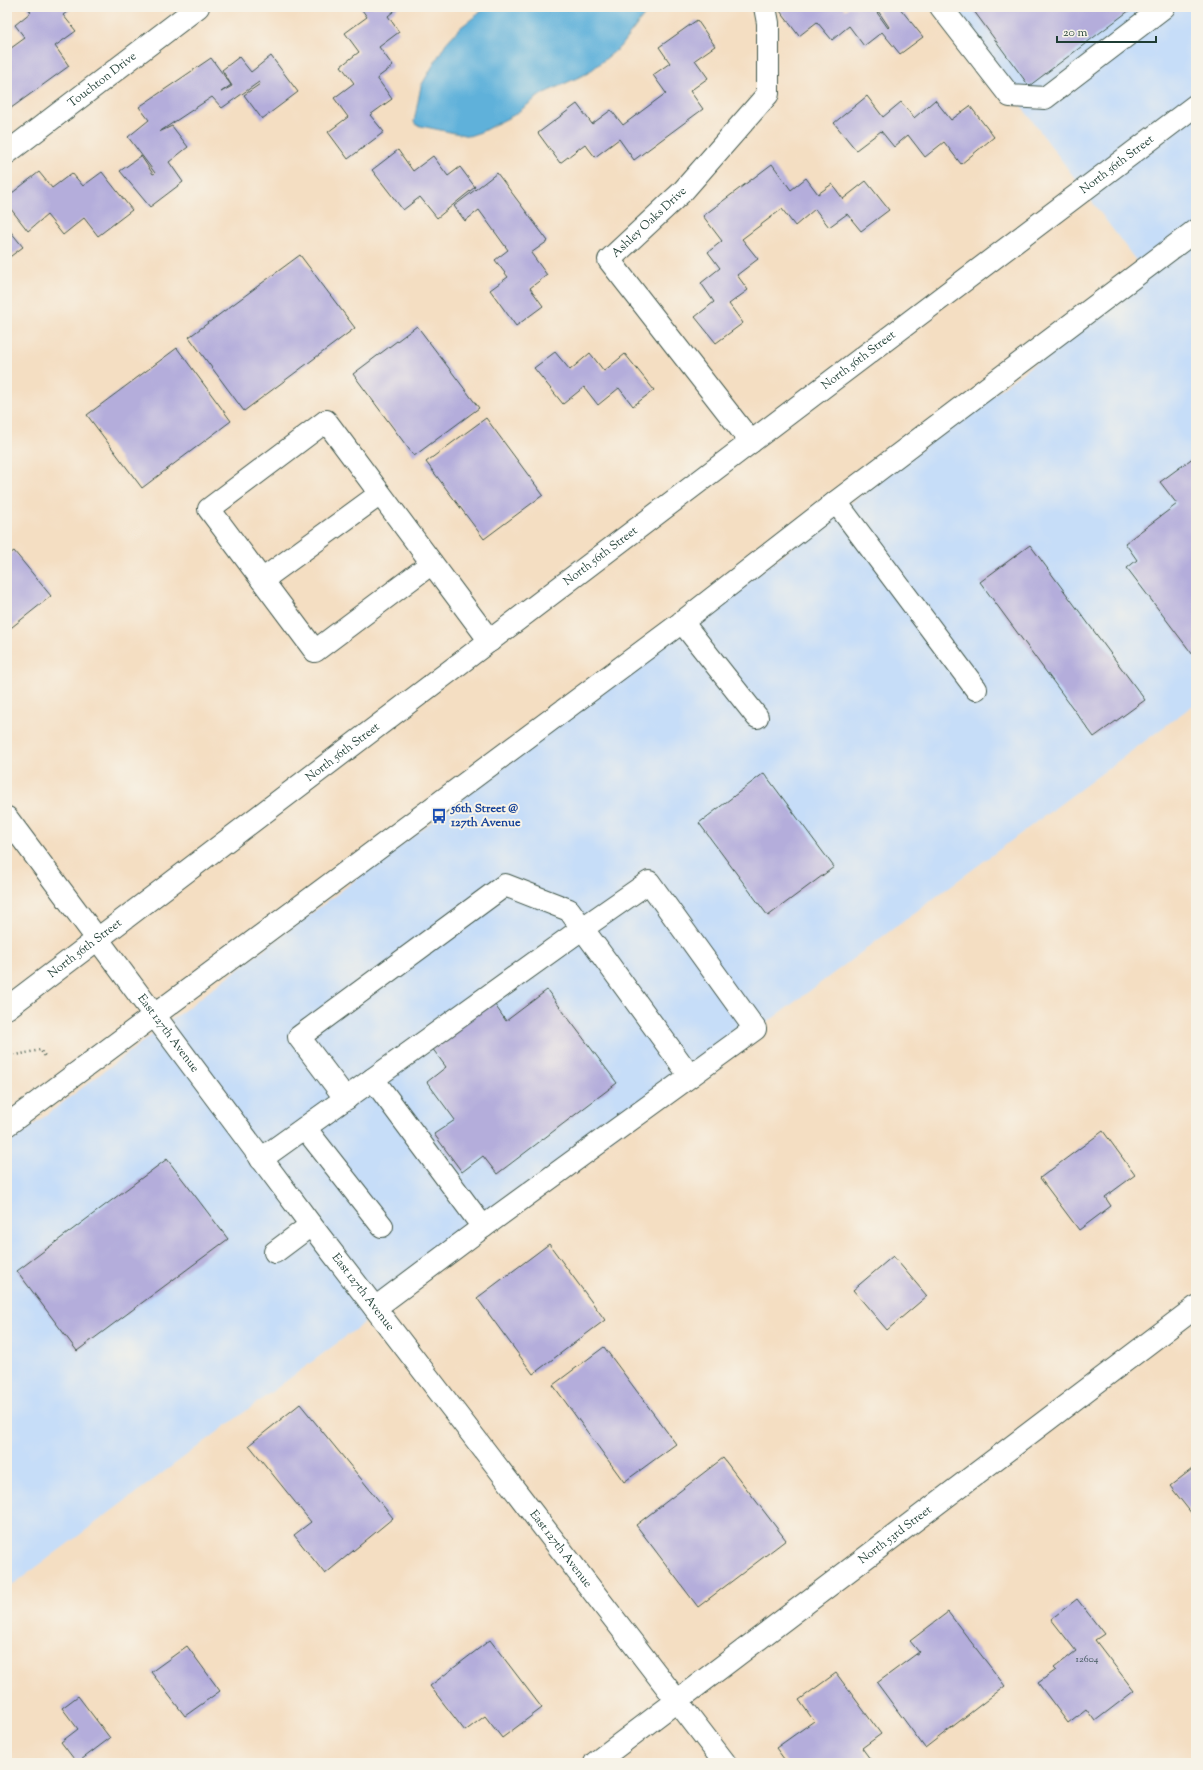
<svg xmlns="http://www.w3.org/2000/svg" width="1203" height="1770" font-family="'Sorts Mill Goudy',serif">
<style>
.built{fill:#c6ddf8}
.water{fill:#5eb1da;stroke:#3e7787}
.building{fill:#b4addb}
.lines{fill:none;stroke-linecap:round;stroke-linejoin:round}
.minor-casing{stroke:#3f5549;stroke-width:24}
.major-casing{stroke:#3f5549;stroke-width:24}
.path{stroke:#3f5549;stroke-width:2.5;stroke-dasharray:1 3;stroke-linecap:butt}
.minor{stroke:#fff;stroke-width:22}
.major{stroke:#fff;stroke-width:22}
.labels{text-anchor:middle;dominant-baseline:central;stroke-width:4;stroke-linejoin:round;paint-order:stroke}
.number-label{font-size:10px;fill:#44595e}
.street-label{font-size:12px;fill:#1f3d34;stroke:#f7f3e8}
.transit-label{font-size:12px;font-weight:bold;fill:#164399;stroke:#f7f3e8;text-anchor:start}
</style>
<rect width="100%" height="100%" fill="#f7f3e8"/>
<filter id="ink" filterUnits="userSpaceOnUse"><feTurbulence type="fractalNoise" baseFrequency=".025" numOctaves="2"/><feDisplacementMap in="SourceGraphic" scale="8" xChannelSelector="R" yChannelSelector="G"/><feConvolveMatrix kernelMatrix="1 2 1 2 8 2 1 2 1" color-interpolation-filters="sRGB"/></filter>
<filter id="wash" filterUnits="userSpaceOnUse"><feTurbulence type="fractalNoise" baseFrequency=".012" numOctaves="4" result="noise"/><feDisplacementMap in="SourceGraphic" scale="16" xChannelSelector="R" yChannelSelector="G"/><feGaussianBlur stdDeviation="0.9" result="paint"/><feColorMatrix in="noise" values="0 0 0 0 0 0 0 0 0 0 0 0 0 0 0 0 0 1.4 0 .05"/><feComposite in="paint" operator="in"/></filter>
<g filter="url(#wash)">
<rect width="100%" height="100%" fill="#f4dec2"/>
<!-- built -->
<path class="built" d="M 948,7 L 1196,7 L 1196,703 L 7,1589 L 7,1145 L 1148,277 Z"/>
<!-- water -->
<path class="water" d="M 487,7 L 647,7 L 646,13 L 619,48 L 588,73 L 542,94 L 514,115 L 481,132 L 469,136 L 416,125 L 414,122 L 421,86 L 446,43 L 461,27 Z"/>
<g id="blocks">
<!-- building -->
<path class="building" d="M 27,7 L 74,7 L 63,15 L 76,31 L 55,46 L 69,66 L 7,111 L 7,51 L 25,38 L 15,25 L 31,12 Z
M 360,7 L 399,7 L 388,16 L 399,32 L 379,47 L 393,66 L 377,78 L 392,99 L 370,115 L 384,132 L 348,159 L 328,132 L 348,117 L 334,98 L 354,83 L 341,66 L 359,52 L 345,33 L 367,17 Z
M 777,7 L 843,7 L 845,10 L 849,7 L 873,7 L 888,28 L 889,27 L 876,8 L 878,7 L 899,7 L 923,37 L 900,54 L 882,32 L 864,46 L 849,26 L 832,40 L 817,22 L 799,36 Z
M 971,7 L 1134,7 L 1029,86 Z
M 697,20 L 715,46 L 695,60 L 708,78 L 690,91 L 703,109 L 634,160 L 619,139 L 595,157 L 585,144 L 560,163 L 538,133 L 577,104 L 592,124 L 611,110 L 623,125 L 666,93 L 653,75 L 670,63 L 659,47 Z
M 271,56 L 298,92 L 262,119 L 244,95 L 260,84 L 259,82 L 222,108 L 212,97 L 159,132 L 172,126 L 188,147 L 169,162 L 183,182 L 150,207 L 120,171 L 141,156 L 153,174 L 155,173 L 128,137 L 149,120 L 139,107 L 211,58 L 231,85 L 221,92 L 232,86 L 222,70 L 239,57 L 251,72 Z
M 867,96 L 883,117 L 901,102 L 914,118 L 935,100 L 951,120 L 970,106 L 994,137 L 961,164 L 944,142 L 925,157 L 908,135 L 894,147 L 881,131 L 856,150 L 834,123 Z
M 398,150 L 413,171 L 433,156 L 448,176 L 460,167 L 475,187 L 437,218 L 420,197 L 403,210 L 372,170 Z
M 772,164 L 791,190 L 806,178 L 818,194 L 832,184 L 843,199 L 866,181 L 889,210 L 861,231 L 847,214 L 829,227 L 815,209 L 795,226 L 782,209 L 742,239 L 758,259 L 737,275 L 748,290 L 729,304 L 743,323 L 716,343 L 695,317 L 714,302 L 701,283 L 720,268 L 708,252 L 722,241 L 703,216 Z
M 39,172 L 52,188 L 72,173 L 83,186 L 102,172 L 132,210 L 98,236 L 84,218 L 63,235 L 47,215 L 28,231 L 7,204 L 7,197 Z
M 497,173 L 548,241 L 531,253 L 547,275 L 530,288 L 543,306 L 516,326 L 490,290 L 508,277 L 495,260 L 508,250 L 479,210 L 465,221 L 454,206 Z
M 7,227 L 23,247 L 7,259 Z
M 300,255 L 355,328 L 244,411 L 189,337 Z
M 417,326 L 479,408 L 414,456 L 353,374 Z
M 177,348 L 231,421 L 142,488 L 87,415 Z
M 555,352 L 570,370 L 590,353 L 604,371 L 625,354 L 654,390 L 633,406 L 619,388 L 598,405 L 584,387 L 563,404 L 534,368 Z
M 486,418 L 543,495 L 484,539 L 426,462 Z
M 1194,457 L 1196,460 L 1196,659 L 1127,568 L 1137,560 L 1125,543 L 1177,504 L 1160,482 Z
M 1030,545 L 1145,700 L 1094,737 L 980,582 Z
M 14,551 L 51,596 L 7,631 L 7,556 Z
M 764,773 L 834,867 L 768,916 L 699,823 Z
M 547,990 L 617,1083 L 497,1174 L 483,1156 L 462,1172 L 434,1134 L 455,1120 L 427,1082 L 446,1067 L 432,1048 L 493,1002 L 506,1021 Z
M 1103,1131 L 1135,1175 L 1105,1197 L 1111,1206 L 1079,1230 L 1040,1178 Z
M 167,1159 L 228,1239 L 77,1351 L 17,1271 Z
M 549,1244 L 605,1320 L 533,1374 L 477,1298 Z
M 893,1256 L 927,1296 L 887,1330 L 853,1290 Z
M 604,1347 L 676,1444 L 624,1482 L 553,1385 Z
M 300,1404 L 393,1518 L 325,1574 L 294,1535 L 311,1522 L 249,1445 Z
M 723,1458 L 786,1540 L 698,1607 L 636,1525 Z
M 1196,1466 L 1196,1519 L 1170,1486 Z
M 1077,1599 L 1104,1634 L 1095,1640 L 1134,1691 L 1095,1721 L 1086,1709 L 1068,1723 L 1038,1683 L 1056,1670 L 1054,1668 L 1076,1651 L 1051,1619 Z
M 948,1612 L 1005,1686 L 925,1748 L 877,1683 L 919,1652 L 910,1641 Z
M 490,1640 L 542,1708 L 502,1738 L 485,1716 L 465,1731 L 430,1686 Z
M 187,1646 L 220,1691 L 185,1716 L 151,1672 Z
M 836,1673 L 881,1734 L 862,1748 L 873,1763 L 787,1763 L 776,1748 L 814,1721 L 799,1700 Z
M 78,1696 L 110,1738 L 77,1763 L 61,1742 L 78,1729 L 62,1708 Z"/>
</g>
</g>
<g filter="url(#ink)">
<use href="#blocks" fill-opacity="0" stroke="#3f5549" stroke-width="1"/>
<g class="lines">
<!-- minor casing -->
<g class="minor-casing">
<g id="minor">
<path d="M 941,7 L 1010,96 L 1045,98 L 1164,7"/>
<path id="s1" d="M 7,153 L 198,7"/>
<path id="s2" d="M 751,442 L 609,260 L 683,191 L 768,94 L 768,23 L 765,7"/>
<path d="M 836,502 L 976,689"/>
<path d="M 432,563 L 315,651 L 209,509 L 326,421 L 490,641"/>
<path d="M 262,580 L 380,494"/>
<path d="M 682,622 L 757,717"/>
<path id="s3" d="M 7,818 L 311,1225 L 725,1763"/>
<path d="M 373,1079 L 583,928 L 649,882 L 755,1029 L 483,1227"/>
<path d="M 346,1099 L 299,1037 L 505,885 L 569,910 L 690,1076"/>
<path d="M 305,1128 L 382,1226"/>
<path d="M 261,1159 L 373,1079 L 483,1227 L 375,1308"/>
<path d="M 275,1252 L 311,1225"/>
<path id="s4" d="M 595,1763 L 1196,1307"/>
</g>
</g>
<!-- major casing -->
<g class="major-casing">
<g id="major">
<path id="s5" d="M 7,1008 L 751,442 L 1196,105"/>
<path d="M 7,1125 L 682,622 L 836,502 L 1196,230"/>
</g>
</g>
<!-- path -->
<path class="path" d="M 7,1057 L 40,1050 L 45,1056"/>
<!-- minor -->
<use href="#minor" class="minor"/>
<!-- major -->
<use href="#major" class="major"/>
</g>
</g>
<!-- icons -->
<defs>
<g id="bus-bare" transform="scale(1.2)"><path d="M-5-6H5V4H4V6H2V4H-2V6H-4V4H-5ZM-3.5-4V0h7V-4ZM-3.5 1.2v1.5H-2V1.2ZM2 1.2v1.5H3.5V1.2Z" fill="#1a4fb4" stroke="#f7f3e8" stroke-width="2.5" paint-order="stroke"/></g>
</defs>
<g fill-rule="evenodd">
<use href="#bus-bare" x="439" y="816"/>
</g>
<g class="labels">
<!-- number labels -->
<g class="number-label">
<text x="1087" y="1659">12604</text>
</g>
<!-- street labels -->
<g class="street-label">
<text stroke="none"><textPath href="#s1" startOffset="120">Touchton Drive</textPath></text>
<text stroke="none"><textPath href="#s5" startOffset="1394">North 56th Street</textPath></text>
<text stroke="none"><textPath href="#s2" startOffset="286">Ashley Oaks Drive</textPath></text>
<text stroke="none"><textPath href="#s5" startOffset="1070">North 56th Street</textPath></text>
<text stroke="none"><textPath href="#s5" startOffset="746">North 56th Street</textPath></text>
<text stroke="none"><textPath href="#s5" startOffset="422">North 56th Street</textPath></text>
<text stroke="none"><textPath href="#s5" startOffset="98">North 56th Street</textPath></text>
<text stroke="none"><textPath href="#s3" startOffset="269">East 127th Avenue</textPath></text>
<text stroke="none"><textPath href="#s3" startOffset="593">East 127th Avenue</textPath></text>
<text stroke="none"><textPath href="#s4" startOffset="377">North 53rd Street</textPath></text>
<text stroke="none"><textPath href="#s3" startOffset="917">East 127th Avenue</textPath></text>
</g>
<!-- transit labels -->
<g class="transit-label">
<text x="451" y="809">56th Street @<tspan x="451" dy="14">127th Avenue</tspan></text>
</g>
</g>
<!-- margin -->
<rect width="1203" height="1770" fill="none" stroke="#f7f3e8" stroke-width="24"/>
<!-- scale -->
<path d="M1057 36v6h99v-6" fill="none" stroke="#1f3d34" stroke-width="2"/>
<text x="1063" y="36" font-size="12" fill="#1f3d34" stroke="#f7f3e8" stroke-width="3" paint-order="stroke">20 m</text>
</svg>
